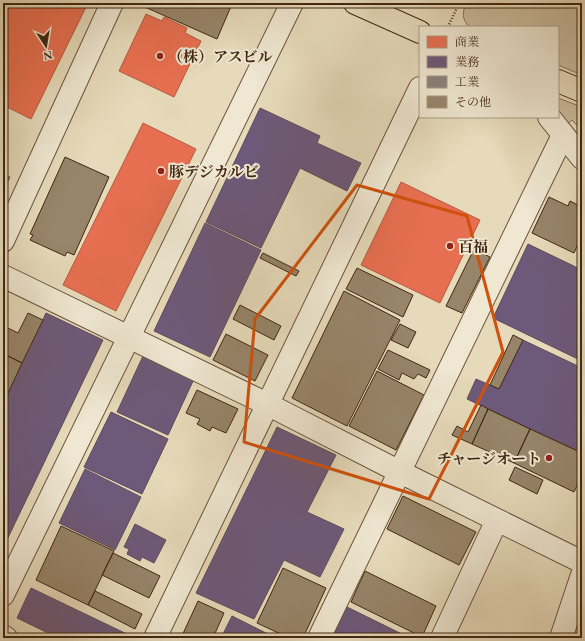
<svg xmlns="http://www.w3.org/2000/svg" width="585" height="641" font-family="'EB Garamond','Noto Serif JP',serif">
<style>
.green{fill:#cabb9d;stroke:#867057}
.shops{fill:#e76f51;stroke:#b6593e}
.offices{fill:#6d597a;stroke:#604a5a}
.industry{fill:#8a817c;stroke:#74665c}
.building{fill:#978469;stroke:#422611}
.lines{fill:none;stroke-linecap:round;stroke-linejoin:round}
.minor-casing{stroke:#6b533b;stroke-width:24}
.major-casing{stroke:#422611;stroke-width:24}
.path{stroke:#422611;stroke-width:2.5;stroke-dasharray:1 2;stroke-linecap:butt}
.minor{stroke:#efe7d2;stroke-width:22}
.major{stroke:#e6daba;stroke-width:22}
.marked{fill:none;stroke:#cf510d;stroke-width:3;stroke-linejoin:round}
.poi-dot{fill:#8f2418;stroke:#efe7d2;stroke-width:1.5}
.labels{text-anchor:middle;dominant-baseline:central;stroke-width:4;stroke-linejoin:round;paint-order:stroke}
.poi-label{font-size:15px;font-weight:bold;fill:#422611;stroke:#efe7d2;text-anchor:start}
</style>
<rect width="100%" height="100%" fill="#e6daba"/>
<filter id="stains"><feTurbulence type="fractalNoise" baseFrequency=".005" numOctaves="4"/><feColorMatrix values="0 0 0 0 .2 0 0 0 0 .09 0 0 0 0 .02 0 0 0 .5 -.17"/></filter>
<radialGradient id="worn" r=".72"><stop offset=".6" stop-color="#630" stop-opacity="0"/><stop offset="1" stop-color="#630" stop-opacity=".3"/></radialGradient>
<!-- green -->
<path class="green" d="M 466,3 L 582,3 L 582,75 L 558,65 L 558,27 L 469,27 C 462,18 462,14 466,3 Z
M 558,98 L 582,107 L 582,131 L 572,120 L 564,127 L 558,117 Z"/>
<!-- shops -->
<path class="shops" d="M 3,3 L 88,3 L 31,119 L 3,105 Z
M 146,14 L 162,21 L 164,17 L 187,28 L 185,33 L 201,41 L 174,97 L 119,71 Z
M 143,123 L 196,149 L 116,311 L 63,285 Z
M 401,182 L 480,220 L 440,303 L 361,265 Z"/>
<!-- offices -->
<path class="offices" d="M 260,108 L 320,136 L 317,143 L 361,163 L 347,191 L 300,168 L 261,248 L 206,222 Z
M 205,223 L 261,250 L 210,357 L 154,331 Z
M 528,244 L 582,270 L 582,361 L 493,318 Z
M 46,313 L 103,340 L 3,548 L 3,404 Z
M 523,340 L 582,368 L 582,453 L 467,399 L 476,379 L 499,389 Z
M 143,356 L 194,379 L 168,435 L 117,412 Z
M 111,412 L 168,439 L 142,494 L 84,467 Z
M 277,427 L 336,455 L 307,512 L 344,529 L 320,577 L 284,560 L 254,619 L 196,593 Z
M 85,469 L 141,497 L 115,550 L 59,523 Z
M 135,524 L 166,540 L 154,563 L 142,557 L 140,561 L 127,554 L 129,549 L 124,547 Z
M 31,588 L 133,637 L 133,638 L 45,638 L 48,633 L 17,618 Z
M 347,607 L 410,638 L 332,638 Z
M 232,616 L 276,638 L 221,638 Z"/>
<!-- industry -->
<path class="industry" d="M 3,174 L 10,177 L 3,192 Z"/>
<!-- building -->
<path class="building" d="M 139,3 L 231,3 L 232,4 L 217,39 L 138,4 Z
M 65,157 L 109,177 L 74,255 L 67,252 L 65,256 L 30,240 L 33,235 L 30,234 Z
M 549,197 L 568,206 L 570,201 L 582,207 L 582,235 L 574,253 L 532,233 Z
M 474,249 L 490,257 L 462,313 L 446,306 Z
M 263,253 L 299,271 L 296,276 L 260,258 Z
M 357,268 L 413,295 L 403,317 L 346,289 Z
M 344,291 L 400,320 L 347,426 L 292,398 Z
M 240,305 L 281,326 L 274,340 L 233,319 Z
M 28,313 L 43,320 L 22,363 L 8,356 L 6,361 L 3,359 L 3,329 L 4,326 L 18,333 Z
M 400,324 L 416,332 L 408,348 L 391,340 Z
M 226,334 L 268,355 L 255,381 L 213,360 Z
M 513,335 L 523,340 L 499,389 L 490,385 Z
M 388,350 L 430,370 L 426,378 L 418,374 L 414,379 L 402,373 L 399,380 L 378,369 Z
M 8,356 L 22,363 L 3,404 L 3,367 Z
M 377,371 L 424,395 L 396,450 L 349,426 Z
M 197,390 L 238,409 L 226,433 L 212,427 L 210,431 L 197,424 L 200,419 L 186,413 Z
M 481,405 L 488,409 L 472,444 L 452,435 L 457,426 L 468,432 Z
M 488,409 L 530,429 L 514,463 L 472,444 Z
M 530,429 L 582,453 L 582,475 L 574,492 L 514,463 Z
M 515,467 L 543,480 L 537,494 L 509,480 Z
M 403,496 L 476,532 L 459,565 L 387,529 Z
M 61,526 L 114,551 L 88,605 L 36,580 Z
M 113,553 L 160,576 L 149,598 L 102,575 Z
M 283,568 L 326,588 L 303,638 L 289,638 L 257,623 Z
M 365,571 L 436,606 L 422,637 L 351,602 Z
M 95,591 L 142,614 L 135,629 L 88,605 Z
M 198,601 L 224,613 L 213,638 L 181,638 Z"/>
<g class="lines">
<!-- minor casing -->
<g class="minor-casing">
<path id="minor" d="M 549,117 L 582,158
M 3,241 L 112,3
M 3,276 L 267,404 L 400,472 L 582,562
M 3,595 L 292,3
M 3,636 L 6,638
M 155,638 L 420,88
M 319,638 L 563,135
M 442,638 L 497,520
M 561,638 L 582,575"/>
</g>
<!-- major casing -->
<g class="major-casing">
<path id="major" d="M 355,3 L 420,32
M 558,81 L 582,91"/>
</g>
<!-- path -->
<path class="path" d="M 448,27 L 459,3"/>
<!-- minor -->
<use href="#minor" class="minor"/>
<!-- major -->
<use href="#major" class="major"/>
</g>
<!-- marked area -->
<path class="marked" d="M 357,185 L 467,216 L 503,352 L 429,499 L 244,442 L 255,319 Z"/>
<!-- markers -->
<g class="poi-dot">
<circle cx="160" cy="56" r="4"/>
<circle cx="161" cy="171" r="4"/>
<circle cx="450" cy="246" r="4"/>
<circle cx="549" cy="458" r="4"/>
</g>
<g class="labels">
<!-- poi labels -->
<g class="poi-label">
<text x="168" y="56">（株）アスビル</text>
<text x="169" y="171">豚デジカルビ</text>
<text x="458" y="246">百福</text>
<text x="541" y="458" text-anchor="end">チャージオート</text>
</g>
</g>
<!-- margin -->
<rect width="585" height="641" fill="none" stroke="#e6daba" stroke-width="16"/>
<rect x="4" y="4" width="577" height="633" fill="none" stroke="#422611" stroke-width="2"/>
<rect x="8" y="8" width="569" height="625" fill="none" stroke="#422611"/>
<!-- legend -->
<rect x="419" y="26" width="140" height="92" fill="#efe7d2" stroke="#aa9a85"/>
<rect x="427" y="36" width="20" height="12" fill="#e76f51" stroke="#aa9a85"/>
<text x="455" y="46" font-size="12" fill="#422611">商業</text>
<rect x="427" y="56" width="20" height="12" fill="#6d597a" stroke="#aa9a85"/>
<text x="455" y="66" font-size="12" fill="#422611">業務</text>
<rect x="427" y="76" width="20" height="12" fill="#8a817c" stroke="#aa9a85"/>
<text x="455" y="86" font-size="12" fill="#422611">工業</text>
<rect x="427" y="96" width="20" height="12" fill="#978469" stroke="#aa9a85"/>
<text x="455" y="106" font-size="12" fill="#422611">その他</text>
<!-- north arrow -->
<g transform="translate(46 46) rotate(168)" stroke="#efe7d2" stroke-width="3" paint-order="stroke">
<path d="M0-3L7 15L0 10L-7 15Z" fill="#422611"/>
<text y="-6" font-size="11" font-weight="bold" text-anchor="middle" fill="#422611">N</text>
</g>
<rect width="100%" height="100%" filter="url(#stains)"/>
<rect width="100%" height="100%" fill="url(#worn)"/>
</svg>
